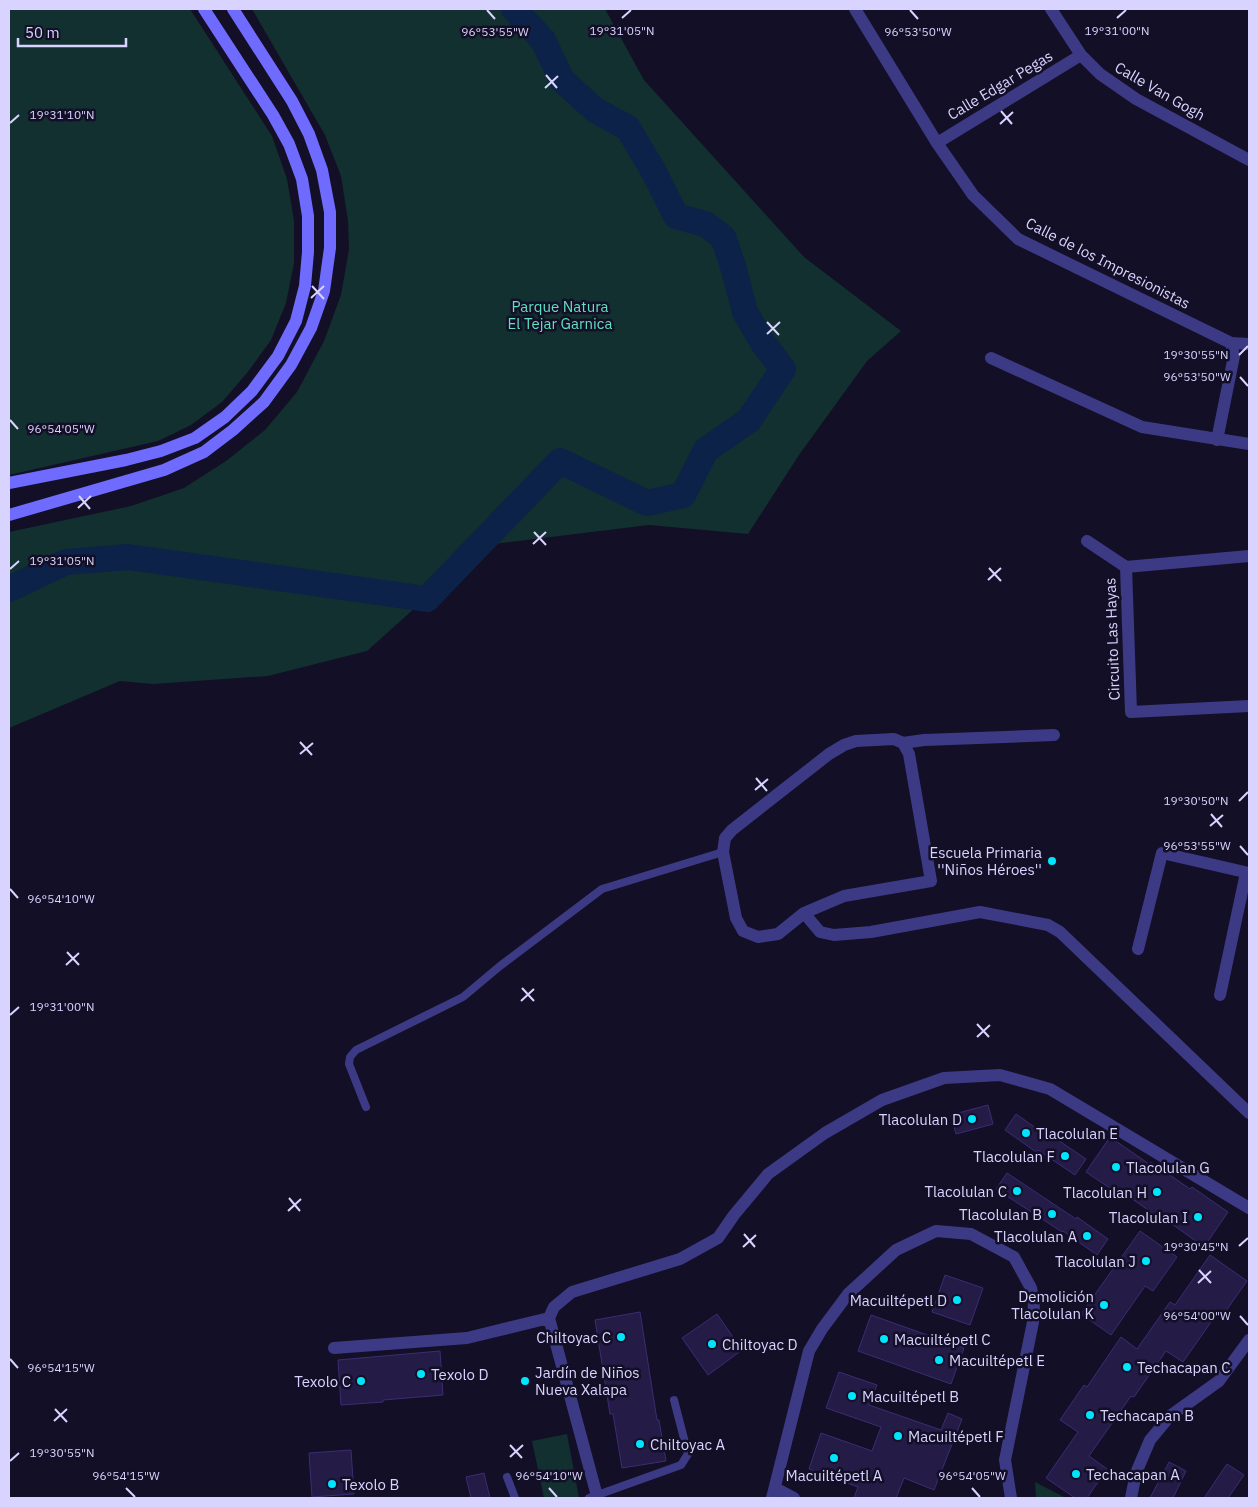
<svg xmlns="http://www.w3.org/2000/svg" width="1258" height="1507" font-family="'IBM Plex Sans',sans-serif">
<style>
.green{fill:#12302f}
.lines{fill:none;stroke-linecap:round;stroke-linejoin:round}
.river{stroke:#0c2248;stroke-width:26}
.building{fill:#241b47;stroke:#3b2d73}
.service{stroke:#3d3a85;stroke-width:8}
.minor{stroke:#3d3a85;stroke-width:12}
.tertiary{stroke:#3d3a85;stroke-width:12}
.secondary{stroke:#6f6bff;stroke-width:12}
.ticks{fill:none;stroke:#d9d4ff;stroke-width:2}
.poi-dot{fill:#00e5ff;stroke:#130f26;stroke-width:2}
.labels{text-anchor:middle;dominant-baseline:central;stroke-width:5;stroke-linejoin:round;paint-order:stroke}
.street-label{font-size:15px;fill:#d9d4ff;stroke:#130f26}
.park-label{font-size:15px;fill:#5fe0c0;stroke:#130f26}
.poi-label{font-size:15px;fill:#d9d4ff;stroke:#130f26;text-anchor:start}
.ticks-label{font-size:12px;text-anchor:middle;fill:#d9d4ff;stroke:#130f26;stroke-width:5;stroke-linejoin:round;paint-order:stroke}
</style>
<rect width="100%" height="100%" fill="#130f26"/>
<!-- green -->
<path class="green" d="M 9,9 L 190,9 L 272,136 L 287,179 L 294,221 L 294,263 L 286,303 L 271,340 L 247,373 L 222,402 L 191,425 L 158,441 L 9,475 Z
M 252,9 L 605,9 L 644,80 L 804,257 L 901,331 L 867,361 L 799,455 L 748,534 L 649,525 L 485,545 L 367,651 L 268,676 L 153,684 L 120,681 L 9,728 L 9,532 L 131,506 L 184,488 L 226,461 L 265,430 L 297,392 L 324,341 L 341,295 L 349,249 L 348,221 L 341,176 L 325,135 Z
M 567,1434 L 579,1498 L 544,1498 L 532,1441 Z
M 1035,1482 L 1066,1498 L 1036,1498 Z"/>
<g class="lines">
<!-- river -->
<path class="river" d="M 9,589 L 66,562 L 128,557 L 427,599 L 560,461 L 647,503 L 683,495 L 706,450 L 749,420 L 783,369 L 763,343 L 745,312 L 733,266 L 723,237 L 705,224 L 676,216 L 655,174 L 628,128 L 595,110 L 562,80 L 543,40 L 514,9"/>
</g>
<!-- building -->
<path class="building" d="M 988,1105 L 993,1124 L 956,1134 L 951,1115 Z
M 1016,1114 L 1053,1140 L 1055,1138 L 1086,1159 L 1075,1175 L 1038,1150 L 1036,1152 L 1005,1130 Z
M 1110,1137 L 1149,1164 L 1151,1162 L 1190,1189 L 1192,1187 L 1228,1212 L 1204,1247 L 1165,1219 L 1164,1221 L 1125,1194 L 1123,1197 L 1086,1172 Z
M 1007,1173 L 1076,1219 L 1077,1217 L 1108,1239 L 1097,1255 L 1063,1231 L 1062,1232 L 996,1189 Z
M 1140,1231 L 1177,1257 L 1153,1291 L 1145,1286 L 1111,1335 L 1081,1314 Z
M 1210,1255 L 1247,1281 L 1223,1315 L 1218,1312 L 1183,1362 L 1166,1351 L 1134,1397 L 1131,1396 L 1089,1456 L 1107,1469 L 1087,1498 L 1075,1498 L 1046,1478 L 1078,1432 L 1060,1420 L 1084,1385 L 1087,1387 L 1121,1337 L 1137,1349 L 1170,1302 L 1175,1305 Z
M 945,1275 L 983,1288 L 970,1325 L 932,1312 Z
M 640,1312 L 657,1420 L 659,1420 L 666,1461 L 622,1468 L 613,1414 L 610,1414 L 595,1320 Z
M 717,1314 L 742,1350 L 708,1375 L 682,1338 Z
M 871,1315 L 964,1348 L 951,1384 L 858,1351 Z
M 440,1351 L 443,1395 L 383,1400 L 383,1402 L 341,1405 L 338,1360 Z
M 839,1372 L 877,1385 L 869,1405 L 941,1430 L 948,1413 L 962,1419 L 934,1490 L 904,1478 L 896,1498 L 854,1498 L 858,1487 L 809,1469 L 821,1433 L 872,1451 L 881,1427 L 826,1408 Z
M 351,1450 L 354,1494 L 312,1497 L 309,1453 Z
M 1169,1462 L 1186,1471 L 1173,1498 L 1150,1498 Z
M 1227,1464 L 1244,1475 L 1228,1498 L 1204,1498 Z
M 484,1473 L 490,1498 L 471,1498 L 466,1477 Z"/>
<g class="lines">
<!-- service -->
<path class="service" d="M 366,1107 L 349,1064 L 350,1057 L 356,1050 L 463,997 L 500,966 L 602,889 L 723,852
M 507,1477 L 515,1498
M 589,1498 L 681,1465 L 688,1454 L 674,1400"/>
<!-- minor -->
<path class="minor" d="M 855,9 L 937,143 L 973,195 L 1018,239 L 1231,343 L 1249,344
M 1051,9 L 1081,55 L 1100,74 L 1136,99 L 1249,160
M 937,143 L 1081,55
M 991,358 L 1142,427 L 1249,444
M 1217,440 L 1234,356 L 1231,343
M 1087,541 L 1126,567
M 1126,567 L 1131,712 L 1249,706
M 1126,567 L 1249,556
M 903,743 L 909,754 L 931,881 L 844,896 L 804,913 L 778,934 L 758,937 L 743,931 L 736,918 L 723,852 L 725,838 L 732,830 L 829,754 L 844,745 L 856,741 L 894,739 L 903,743 L 924,740 L 1054,735
M 804,913 L 820,932 L 834,935 L 871,932 L 980,912 L 1048,925 L 1060,932 L 1249,1113
M 1138,949 L 1162,853 L 1249,873
M 1220,995 L 1246,873
M 549,1318 L 597,1496
M 334,1348 L 467,1338 L 549,1318 L 554,1307 L 572,1292 L 680,1259 L 718,1238 L 734,1215 L 768,1174 L 825,1133 L 882,1100 L 944,1078 L 1000,1075 L 1050,1089 L 1249,1208
M 775,1488 L 794,1498
M 1131,1498 L 1136,1473 L 1150,1440 L 1170,1416 L 1219,1381 L 1249,1340"/>
<!-- tertiary -->
<path class="tertiary" d="M 772,1498 L 809,1351 L 822,1329 L 848,1294 L 896,1250 L 936,1231 L 971,1234 L 1014,1257 L 1031,1288 L 1034,1302 L 1033,1322 L 1005,1460 L 1011,1498"/>
<!-- secondary -->
<path class="secondary" d="M 9,483 L 126,460 L 161,451 L 195,438 L 225,417 L 252,391 L 278,356 L 296,321 L 305,286 L 308,252 L 308,216 L 302,179 L 289,144 L 273,115 L 204,9
M 9,515 L 164,470 L 204,452 L 233,430 L 264,402 L 291,365 L 311,328 L 324,291 L 330,248 L 330,212 L 322,170 L 309,134 L 292,101 L 233,9"/>
</g>
<!-- ticks -->
<path class="ticks" d="M 487,10 L 495,19M 910,10 L 918,19M 622,18 L 631,10M 1117,18 L 1126,10M 546,75 L 557,88M 545,88 L 558,76M 1001,111 L 1012,124M 10,123 L 19,115M 1000,124 L 1013,112M 312,286 L 324,299M 311,298 L 324,286M 767,322 L 779,335M 767,334 L 780,322M 1239,355 L 1248,346M 1240,377 L 1248,386M 10,420 L 18,429M 79,496 L 90,509M 78,508 L 91,496M 534,532 L 546,545M 533,544 L 546,532M 989,568 L 1001,581M 10,569 L 19,561M 988,580 L 1001,568M 300,742 L 312,755M 300,754 L 313,743M 756,778 L 767,791M 755,790 L 768,779M 1239,801 L 1248,792M 1211,814 L 1222,827M 1210,826 L 1223,815M 1240,846 L 1248,855M 10,889 L 18,898M 67,952 L 79,965M 66,965 L 79,953M 522,988 L 534,1001M 521,1001 L 534,989M 10,1015 L 19,1007M 977,1024 L 989,1037M 977,1037 L 990,1025M 289,1198 L 300,1211M 288,1211 L 301,1199M 744,1234 L 755,1247M 1239,1246 L 1248,1238M 743,1247 L 756,1235M 1199,1270 L 1211,1283M 1198,1283 L 1211,1271M 1240,1316 L 1248,1325M 10,1359 L 18,1368M 55,1409 L 67,1422M 54,1421 L 67,1409M 510,1445 L 522,1458M 510,1457 L 523,1445M 10,1461 L 19,1453M 126,1488 L 135,1497M 549,1488 L 557,1497M 972,1488 L 980,1497"/>
<!-- markers -->
<g class="poi-dot">
<circle cx="1052" cy="861" r="5"/>
<circle cx="972" cy="1119" r="5"/>
<circle cx="1026" cy="1133" r="5"/>
<circle cx="1065" cy="1156" r="5"/>
<circle cx="1116" cy="1167" r="5"/>
<circle cx="1017" cy="1191" r="5"/>
<circle cx="1157" cy="1192" r="5"/>
<circle cx="1052" cy="1214" r="5"/>
<circle cx="1198" cy="1217" r="5"/>
<circle cx="1087" cy="1236" r="5"/>
<circle cx="1146" cy="1261" r="5"/>
<circle cx="957" cy="1300" r="5"/>
<circle cx="1104" cy="1305" r="5"/>
<circle cx="621" cy="1337" r="5"/>
<circle cx="884" cy="1339" r="5"/>
<circle cx="712" cy="1344" r="5"/>
<circle cx="939" cy="1360" r="5"/>
<circle cx="1127" cy="1367" r="5"/>
<circle cx="421" cy="1374" r="5"/>
<circle cx="361" cy="1381" r="5"/>
<circle cx="525" cy="1381" r="5"/>
<circle cx="852" cy="1396" r="5"/>
<circle cx="1090" cy="1415" r="5"/>
<circle cx="898" cy="1436" r="5"/>
<circle cx="640" cy="1444" r="5"/>
<circle cx="834" cy="1458" r="5"/>
<circle cx="1076" cy="1474" r="5"/>
<circle cx="332" cy="1484" r="5"/>
</g>
<g class="labels">
<!-- street labels -->
<g class="street-label">
<text transform="translate(1000 85) rotate(-31)">Calle Edgar Pegas</text>
<text transform="translate(1160 91) rotate(30)">Calle Van Gogh</text>
<text transform="translate(1108 263) rotate(27)">Calle de los Impresionistas</text>
<text transform="translate(1112 639) rotate(-92)">Circuito Las Hayas</text>
</g>
<!-- park labels -->
<g class="park-label">
<text x="560" y="306">Parque Natura<tspan x="560" dy="17">El Tejar Garnica</tspan></text>
</g>
<!-- poi labels -->
<g class="poi-label">
<text x="1042" y="852" text-anchor="end">Escuela Primaria<tspan x="1042" dy="17">''Niños Héroes''</tspan></text>
<text x="962" y="1119" text-anchor="end">Tlacolulan D</text>
<text x="1036" y="1133">Tlacolulan E</text>
<text x="1055" y="1156" text-anchor="end">Tlacolulan F</text>
<text x="1126" y="1167">Tlacolulan G</text>
<text x="1007" y="1191" text-anchor="end">Tlacolulan C</text>
<text x="1147" y="1192" text-anchor="end">Tlacolulan H</text>
<text x="1042" y="1214" text-anchor="end">Tlacolulan B</text>
<text x="1188" y="1217" text-anchor="end">Tlacolulan I</text>
<text x="1077" y="1236" text-anchor="end">Tlacolulan A</text>
<text x="1136" y="1261" text-anchor="end">Tlacolulan J</text>
<text x="1094" y="1296" text-anchor="end">Demolición<tspan x="1094" dy="17">Tlacolulan K</tspan></text>
<text x="947" y="1300" text-anchor="end">Macuiltépetl D</text>
<text x="611" y="1337" text-anchor="end">Chiltoyac C</text>
<text x="894" y="1339">Macuiltépetl C</text>
<text x="722" y="1344">Chiltoyac D</text>
<text x="949" y="1360">Macuiltépetl E</text>
<text x="1137" y="1367">Techacapan C</text>
<text x="535" y="1372">Jardín de Niños<tspan x="535" dy="17">Nueva Xalapa</tspan></text>
<text x="431" y="1374">Texolo D</text>
<text x="351" y="1381" text-anchor="end">Texolo C</text>
<text x="862" y="1396">Macuiltépetl B</text>
<text x="1100" y="1415">Techacapan B</text>
<text x="908" y="1436">Macuiltépetl F</text>
<text x="650" y="1444">Chiltoyac A</text>
<text x="1086" y="1474">Techacapan A</text>
<text x="834" y="1475" text-anchor="middle">Macuiltépetl A</text>
<text x="342" y="1484">Texolo B</text>
</g>
</g>
<g class="ticks-label">
<text x="1117" y="35">19°31'00"N</text>
<text x="622" y="35">19°31'05"N</text>
<text x="495" y="36">96°53'55"W</text>
<text x="918" y="36">96°53'50"W</text>
<text x="62" y="119">19°31'10"N</text>
<text x="1196" y="359">19°30'55"N</text>
<text x="1197" y="381">96°53'50"W</text>
<text x="61" y="433">96°54'05"W</text>
<text x="62" y="565">19°31'05"N</text>
<text x="1196" y="805">19°30'50"N</text>
<text x="1197" y="850">96°53'55"W</text>
<text x="61" y="903">96°54'10"W</text>
<text x="62" y="1011">19°31'00"N</text>
<text x="1196" y="1251">19°30'45"N</text>
<text x="1197" y="1320">96°54'00"W</text>
<text x="61" y="1372">96°54'15"W</text>
<text x="62" y="1457">19°30'55"N</text>
<text x="126" y="1480">96°54'15"W</text>
<text x="549" y="1480">96°54'10"W</text>
<text x="972" y="1480">96°54'05"W</text>
</g>
<!-- border -->
<rect width="1258" height="1507" fill="none" stroke="#d9d4ff" stroke-width="20"/>
<!-- scale -->
<path d="M18 38v8h108v-8" fill="none" stroke="#d9d4ff" stroke-width="2.5"/>
<text x="25" y="38" font-size="15" fill="#d9d4ff" stroke="#130f26" stroke-width="4" paint-order="stroke">50 m</text>
</svg>
